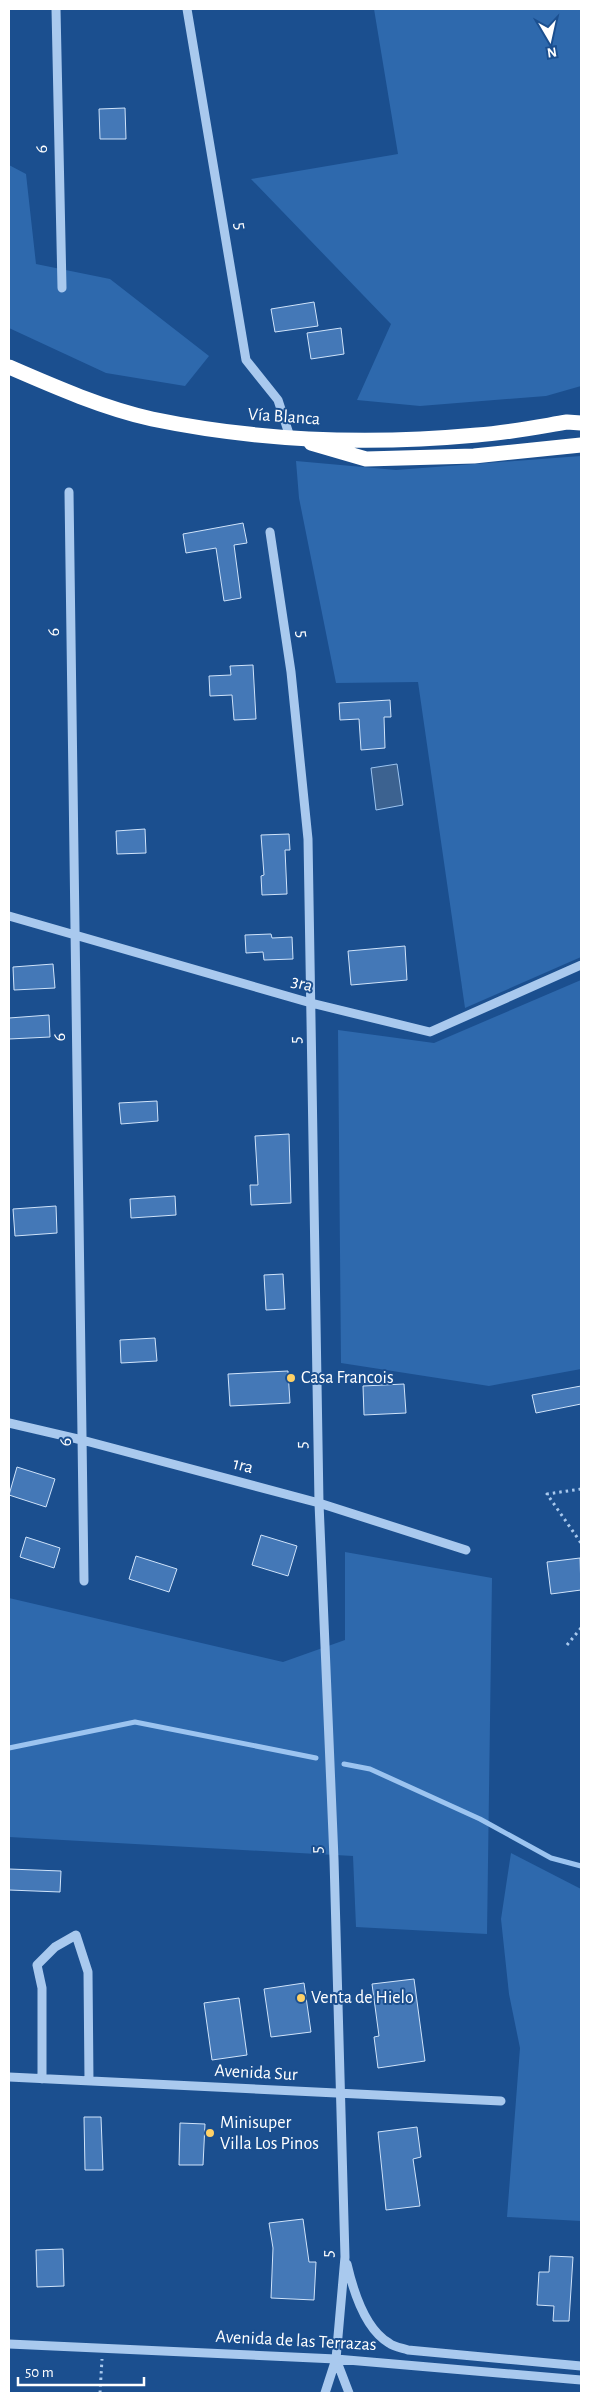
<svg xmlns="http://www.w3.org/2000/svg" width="590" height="2402" font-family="'Alegreya Sans',sans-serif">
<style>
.green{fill:#2e69ad}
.water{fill:#3c6290;stroke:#9cc4f0}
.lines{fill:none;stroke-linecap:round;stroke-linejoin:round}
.stream{stroke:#9cc4f0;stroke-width:5}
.building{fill:#4478b7;stroke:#cfe3fa}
.path{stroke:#a9c9ee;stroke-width:3;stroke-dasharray:2.5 4;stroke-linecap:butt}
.minor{stroke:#a9c9ee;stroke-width:9}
.highway{stroke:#fff;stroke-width:15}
.poi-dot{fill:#ffd166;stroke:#1b4f8f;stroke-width:2}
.labels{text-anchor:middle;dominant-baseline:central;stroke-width:4;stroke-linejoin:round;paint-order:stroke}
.street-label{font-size:18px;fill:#fff;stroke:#1b4f8f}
.poi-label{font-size:18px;fill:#fff;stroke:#1b4f8f;text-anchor:start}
</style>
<rect width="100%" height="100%" fill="#1b4f8f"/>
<!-- green -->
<path class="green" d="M 374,9 L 581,9 L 581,386 L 546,396 L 420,406 L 357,400 L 391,324 L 251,179 L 398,154 Z
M 9,165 L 26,174 L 36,264 L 110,279 L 209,356 L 185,386 L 106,373 L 9,328 Z
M 581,456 L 581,957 L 465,1008 L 418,682 L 336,683 L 299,498 L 296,461 L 396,470 Z
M 581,980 L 581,1369 L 489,1386 L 341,1363 L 338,1030 L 434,1043 Z
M 345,1552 L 492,1578 L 487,1934 L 356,1927 L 353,1856 L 9,1837 L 9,1598 L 283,1662 L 345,1640 Z
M 511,1853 L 581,1889 L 581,2221 L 507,2217 L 520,2048 L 509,1994 L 501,1919 Z"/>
<!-- water -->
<path class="water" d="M 397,764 L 403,805 L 376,810 L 371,768 Z"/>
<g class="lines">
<!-- stream -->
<path class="stream" d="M 9,1748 L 135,1722 L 316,1758
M 344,1764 L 370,1769 L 480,1819 L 551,1858 L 581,1866"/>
</g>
<!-- building -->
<path class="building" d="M 125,108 L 126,139 L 100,139 L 99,109 Z
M 314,302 L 318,326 L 275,332 L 271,309 Z
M 341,328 L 344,354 L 311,359 L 307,333 Z
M 243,523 L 247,543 L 234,545 L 241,598 L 224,601 L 216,548 L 186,553 L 183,534 Z
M 253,665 L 256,719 L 234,720 L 232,695 L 210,696 L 209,676 L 231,675 L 230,666 Z
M 390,700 L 391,717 L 384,717 L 385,748 L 361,750 L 359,719 L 340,720 L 339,703 Z
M 145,829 L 146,853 L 117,854 L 116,831 Z
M 289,834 L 290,850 L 285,850 L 287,894 L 262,895 L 261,876 L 264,875 L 261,835 Z
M 271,934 L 272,938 L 292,937 L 293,959 L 264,960 L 263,952 L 246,953 L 245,935 Z
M 405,946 L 407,980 L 351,985 L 348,951 Z
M 53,964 L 55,988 L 14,990 L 13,967 Z
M 49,1015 L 50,1037 L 9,1039 L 9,1018 Z
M 157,1101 L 158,1121 L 121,1124 L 119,1103 Z
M 289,1134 L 291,1203 L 251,1205 L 250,1185 L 258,1185 L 255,1136 Z
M 175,1196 L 176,1215 L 131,1218 L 130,1199 Z
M 56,1206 L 57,1233 L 15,1236 L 13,1209 Z
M 283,1274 L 285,1309 L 266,1310 L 264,1275 Z
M 155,1338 L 157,1361 L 121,1363 L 120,1340 Z
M 288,1371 L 290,1403 L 230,1406 L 228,1374 Z
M 404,1384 L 406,1413 L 364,1415 L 363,1386 Z
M 581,1386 L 581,1404 L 536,1413 L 532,1395 Z
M 17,1467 L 55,1479 L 46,1507 L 9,1495 Z
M 261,1535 L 297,1546 L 288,1576 L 252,1565 Z
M 26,1537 L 60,1548 L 54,1568 L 20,1557 Z
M 136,1556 L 177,1569 L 169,1592 L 129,1579 Z
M 580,1558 L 581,1590 L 551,1594 L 547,1562 Z
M 9,1869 L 61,1871 L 60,1892 L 9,1890 Z
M 414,1979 L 425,2061 L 378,2068 L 374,2037 L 379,2036 L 372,1984 Z
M 304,1983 L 311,2032 L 271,2037 L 264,1989 Z
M 239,1998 L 247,2055 L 212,2060 L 204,2003 Z
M 84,2117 L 101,2117 L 103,2170 L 85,2170 Z
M 180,2123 L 205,2124 L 203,2165 L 179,2165 Z
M 417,2127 L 421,2157 L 413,2159 L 420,2206 L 386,2210 L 378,2132 Z
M 303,2219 L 309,2262 L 316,2262 L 314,2300 L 271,2298 L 273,2248 L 269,2223 Z
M 63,2249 L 64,2286 L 37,2287 L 36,2250 Z
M 550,2256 L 573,2257 L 569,2321 L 553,2321 L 554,2306 L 537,2305 L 539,2272 L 549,2272 Z"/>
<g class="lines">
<!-- path -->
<path class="path" d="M 581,1489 L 547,1494 L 581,1543
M 567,1645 L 581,1628
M 100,2393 L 102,2359"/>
<!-- minor -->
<path class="minor" d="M 56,9 L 62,288
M 187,9 L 246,360 L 278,400 L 290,437
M 69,492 L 84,1581
M 270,532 L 291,672 L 308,839 L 319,1503 L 334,1859 L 345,2257 L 336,2359
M 9,916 L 311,1003 L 430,1032 L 581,965
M 9,1423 L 82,1440 L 319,1503 L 466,1550
M 9,2077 L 501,2101
M 42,2079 L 42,1988 L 37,1965 L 55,1947 L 76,1935 L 88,1972 L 89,2081
M 347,2264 C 353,2290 365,2329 389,2343 C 394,2347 402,2348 408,2350 L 581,2366
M 9,2344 L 336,2359 L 581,2380
M 325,2393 L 336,2359 L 349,2393"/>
<!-- highway -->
<path class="highway" d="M 9,367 C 55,387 103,408 152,419 C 258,441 369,445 477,435 C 507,433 537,427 567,422 L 581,423
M 311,443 L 366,459 L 474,456 L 581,445"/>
</g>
<!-- markers -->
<g class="poi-dot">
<circle cx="291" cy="1378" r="5"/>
<circle cx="301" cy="1998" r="5"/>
<circle cx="210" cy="2133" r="5"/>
</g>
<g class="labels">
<!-- street labels -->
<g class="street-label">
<text transform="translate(42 149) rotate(-91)">6</text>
<text transform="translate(240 226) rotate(80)">5</text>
<text transform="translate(284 417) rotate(4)">Vía Blanca</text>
<text transform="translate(54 632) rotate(-91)">6</text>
<text transform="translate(302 634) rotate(82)">5</text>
<text transform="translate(302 984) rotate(16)">3ra</text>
<text transform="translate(60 1037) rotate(-91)">6</text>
<text transform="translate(296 1040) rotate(-91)">5</text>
<text transform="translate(66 1442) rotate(-91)">6</text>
<text transform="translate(302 1445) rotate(-91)">5</text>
<text transform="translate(243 1466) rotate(15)">1ra</text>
<text transform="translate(317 1850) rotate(-92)">5</text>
<text transform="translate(256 2073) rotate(3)">Avenida Sur</text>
<text transform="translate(328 2254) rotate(-89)">5</text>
<text transform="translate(296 2341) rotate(3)">Avenida de las Terrazas</text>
</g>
<!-- poi labels -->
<g class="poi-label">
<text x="301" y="1378">Casa Francois</text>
<text x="311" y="1998">Venta de Hielo</text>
<text x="220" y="2123">Minisuper<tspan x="220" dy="21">Villa Los Pinos</tspan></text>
</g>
</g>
<!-- border -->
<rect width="590" height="2402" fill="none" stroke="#ffffff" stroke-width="20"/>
<!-- north arrow -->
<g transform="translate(550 40) rotate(171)" stroke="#1b4f8f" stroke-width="4" paint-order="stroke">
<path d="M0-4L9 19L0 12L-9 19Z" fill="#ffffff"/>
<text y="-8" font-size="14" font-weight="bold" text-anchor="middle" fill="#ffffff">N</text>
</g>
<!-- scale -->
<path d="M18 2377v8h126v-8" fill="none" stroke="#ffffff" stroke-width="2.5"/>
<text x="25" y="2377" font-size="15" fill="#ffffff" stroke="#1b4f8f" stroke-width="4" paint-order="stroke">50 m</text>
</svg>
